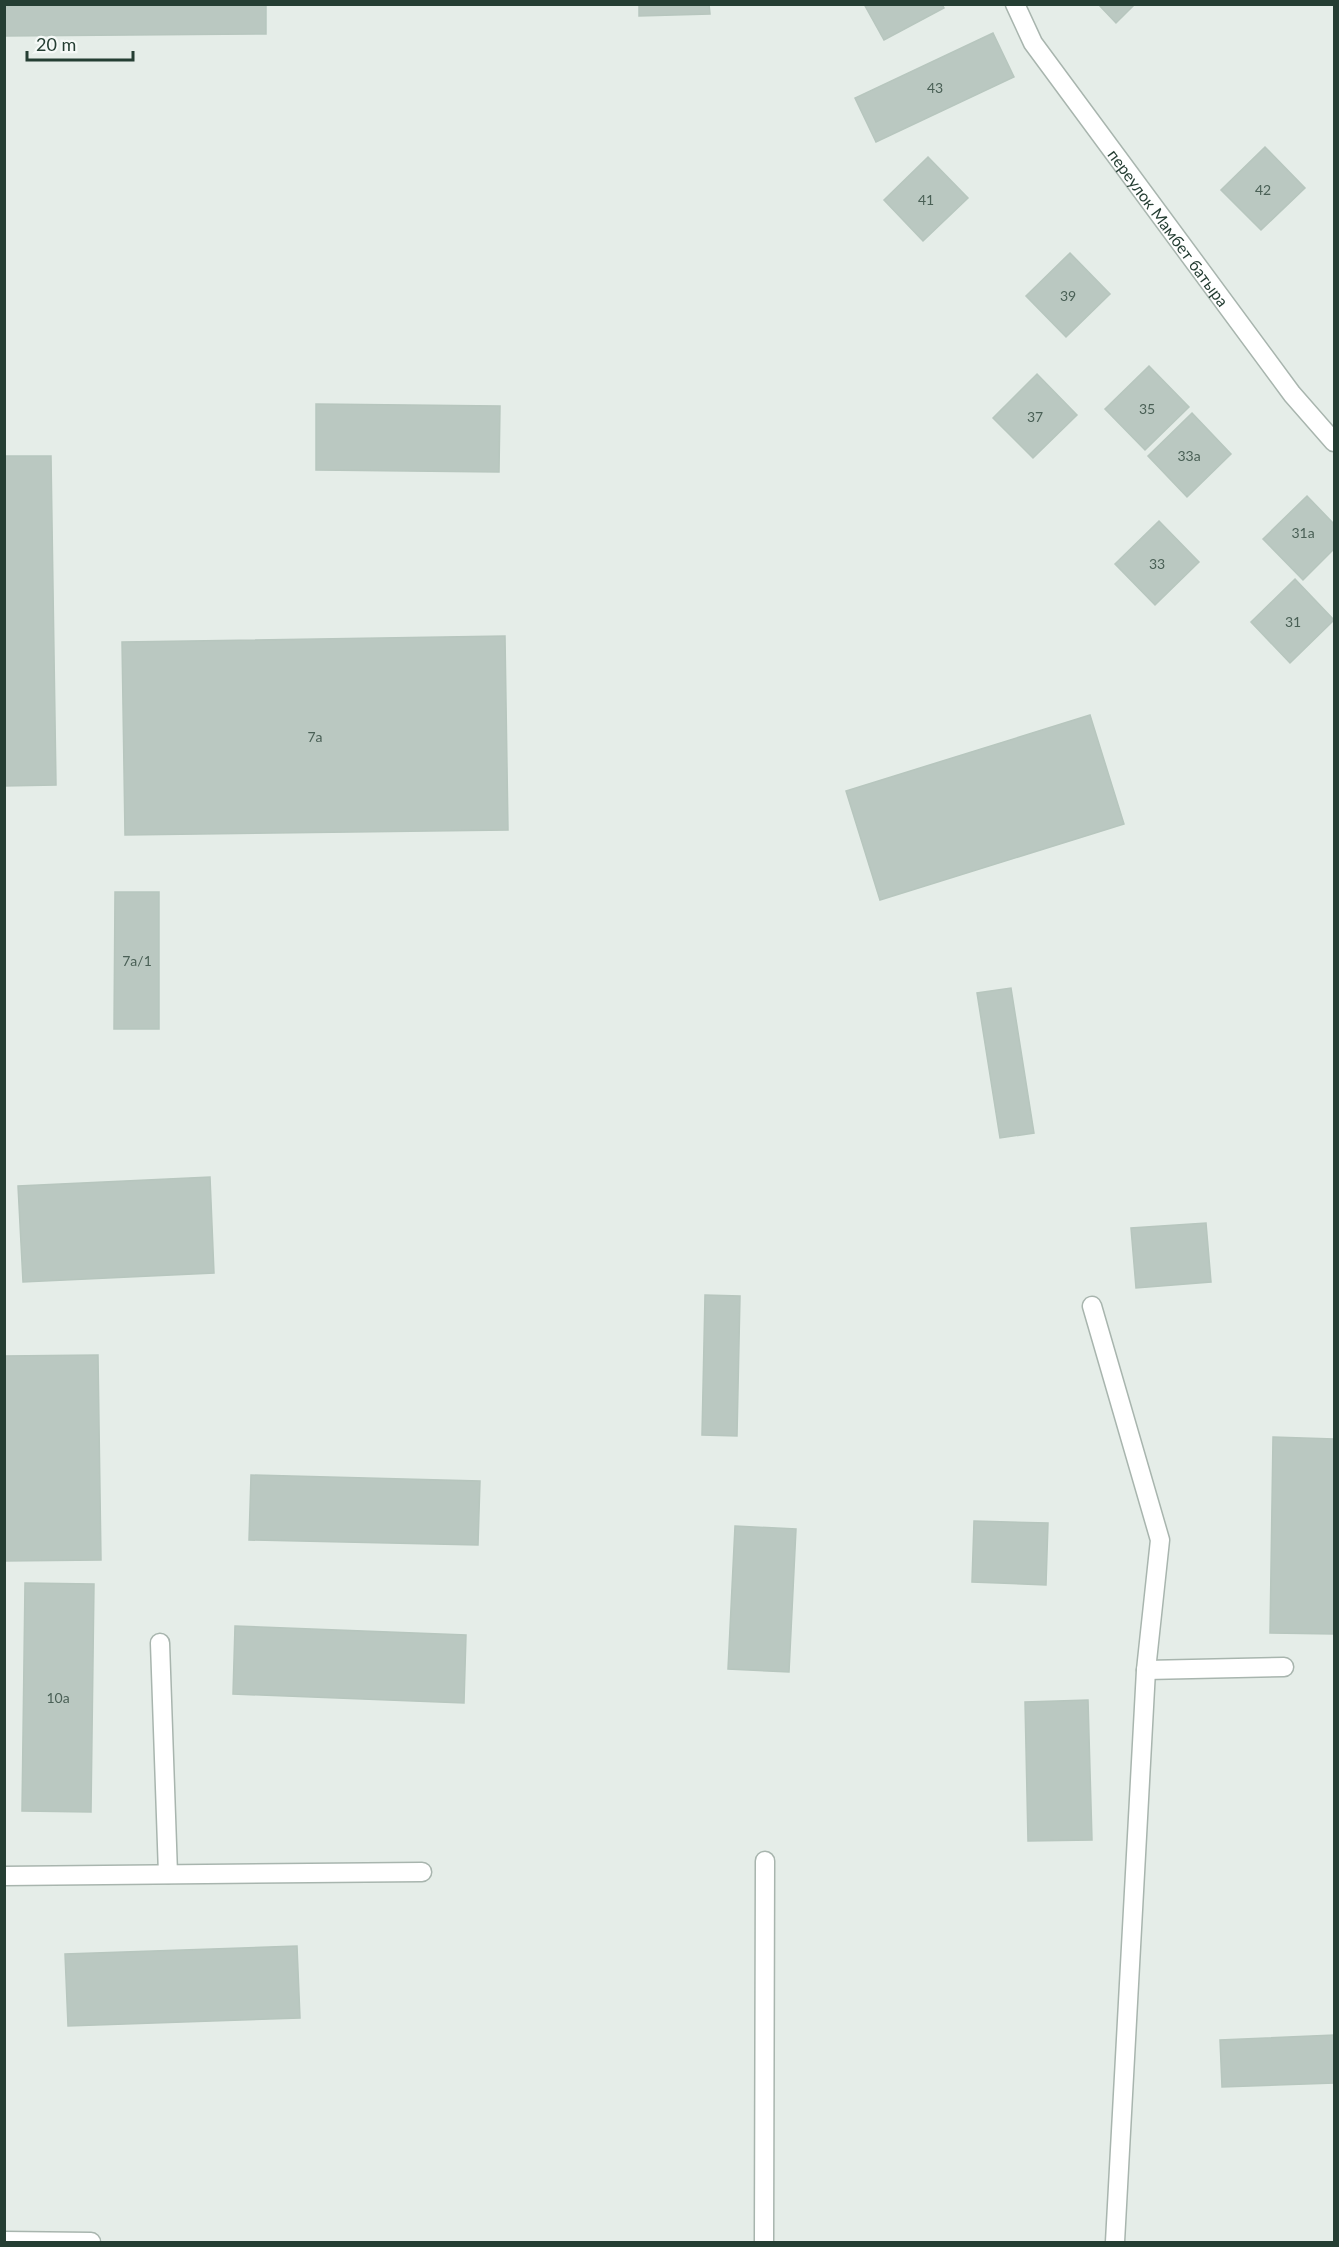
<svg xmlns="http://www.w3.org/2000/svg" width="1339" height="2247" font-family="Lato,sans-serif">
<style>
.building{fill:#bac8c1;stroke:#b7c6be;stroke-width:1.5}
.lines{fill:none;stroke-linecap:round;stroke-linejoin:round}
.minor-casing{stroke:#a8b5ae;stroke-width:21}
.minor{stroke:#fff;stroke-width:18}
.labels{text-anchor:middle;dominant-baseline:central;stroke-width:4.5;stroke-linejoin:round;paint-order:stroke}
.number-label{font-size:14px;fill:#4a6056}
.street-label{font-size:16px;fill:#253e33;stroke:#f5f9f7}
</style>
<rect width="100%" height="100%" fill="#e5ede8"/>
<!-- building -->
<path class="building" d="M 4,4 L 266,4 L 266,34 L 4,36 Z
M 639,4 L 709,4 L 710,14 L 639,16 Z
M 864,4 L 942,4 L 944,8 L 884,40 Z
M 1098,4 L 1135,4 L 1116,23 Z
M 993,33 L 1014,77 L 876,142 L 855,98 Z
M 1265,147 L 1305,188 L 1261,230 L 1221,190 Z
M 928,157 L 968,198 L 923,241 L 884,200 Z
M 1070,253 L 1110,294 L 1066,337 L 1026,296 Z
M 1149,366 L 1189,407 L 1145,450 L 1105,409 Z
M 1037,374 L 1077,415 L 1033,458 L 993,418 Z
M 316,404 L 500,406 L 499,472 L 316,470 Z
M 1192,413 L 1231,454 L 1187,497 L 1148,456 Z
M 4,456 L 51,456 L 56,785 L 4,786 Z
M 1307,496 L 1334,524 L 1334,549 L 1303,580 L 1263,539 Z
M 1159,521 L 1199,562 L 1155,605 L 1115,564 Z
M 1295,579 L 1334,620 L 1290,663 L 1251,622 Z
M 505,636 L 508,830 L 125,835 L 122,642 Z
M 1090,715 L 1124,824 L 880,900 L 846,791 Z
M 115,892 L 159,892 L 159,1029 L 114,1029 Z
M 1011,988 L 1034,1133 L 1000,1138 L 977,993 Z
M 210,1177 L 214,1273 L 23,1282 L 18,1186 Z
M 1206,1223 L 1211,1282 L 1136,1288 L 1131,1228 Z
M 705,1295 L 740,1296 L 737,1436 L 702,1435 Z
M 98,1355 L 101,1560 L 4,1561 L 4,1356 Z
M 1273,1437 L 1334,1439 L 1334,1634 L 1270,1633 Z
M 251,1475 L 480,1481 L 478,1545 L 249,1540 Z
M 974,1521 L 1048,1523 L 1046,1585 L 972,1582 Z
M 735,1526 L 796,1529 L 789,1672 L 728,1669 Z
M 25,1583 L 94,1584 L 91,1812 L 22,1811 Z
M 235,1626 L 466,1635 L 464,1703 L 233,1694 Z
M 1088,1700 L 1092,1840 L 1028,1841 L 1025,1702 Z
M 297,1946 L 300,2018 L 68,2026 L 65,1954 Z
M 1334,2035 L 1334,2083 L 1222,2087 L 1220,2040 Z"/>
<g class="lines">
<!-- minor casing -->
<g class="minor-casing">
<g id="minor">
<path id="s1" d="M 1015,4 L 1033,43 L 1292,394 L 1334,442"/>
<path d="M 1092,1306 L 1160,1540 L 1146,1670 L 1115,2242"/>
<path d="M 160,1643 L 168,1874"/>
<path d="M 1146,1670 L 1284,1667"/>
<path d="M 4,1876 L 422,1872"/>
<path d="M 4,2241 L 91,2242"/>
<path d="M 764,2242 L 765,1861"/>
</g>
</g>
<!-- minor -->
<use href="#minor" class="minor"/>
</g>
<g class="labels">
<!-- number labels -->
<g class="number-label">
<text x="935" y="87">43</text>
<text x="1263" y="189">42</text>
<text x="926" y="199">41</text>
<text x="1068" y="295">39</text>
<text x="1147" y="408">35</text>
<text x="1035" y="416">37</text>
<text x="1189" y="455">33а</text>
<text x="1303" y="532">31а</text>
<text x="1157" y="563">33</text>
<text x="1293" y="621">31</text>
<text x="315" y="736">7а</text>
<text x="137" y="960">7а/1</text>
<text x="58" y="1697">10а</text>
</g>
<!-- street labels -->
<g class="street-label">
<text stroke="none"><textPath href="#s1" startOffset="272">переулок Мамбет батыра</textPath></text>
</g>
</g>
<!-- border -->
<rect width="1339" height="2247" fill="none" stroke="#253e33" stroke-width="12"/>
<!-- scale -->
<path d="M27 51v9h106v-9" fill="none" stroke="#253e33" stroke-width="3"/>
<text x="36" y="51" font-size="18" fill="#253e33" stroke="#f5f9f7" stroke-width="4.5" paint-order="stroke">20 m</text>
</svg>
